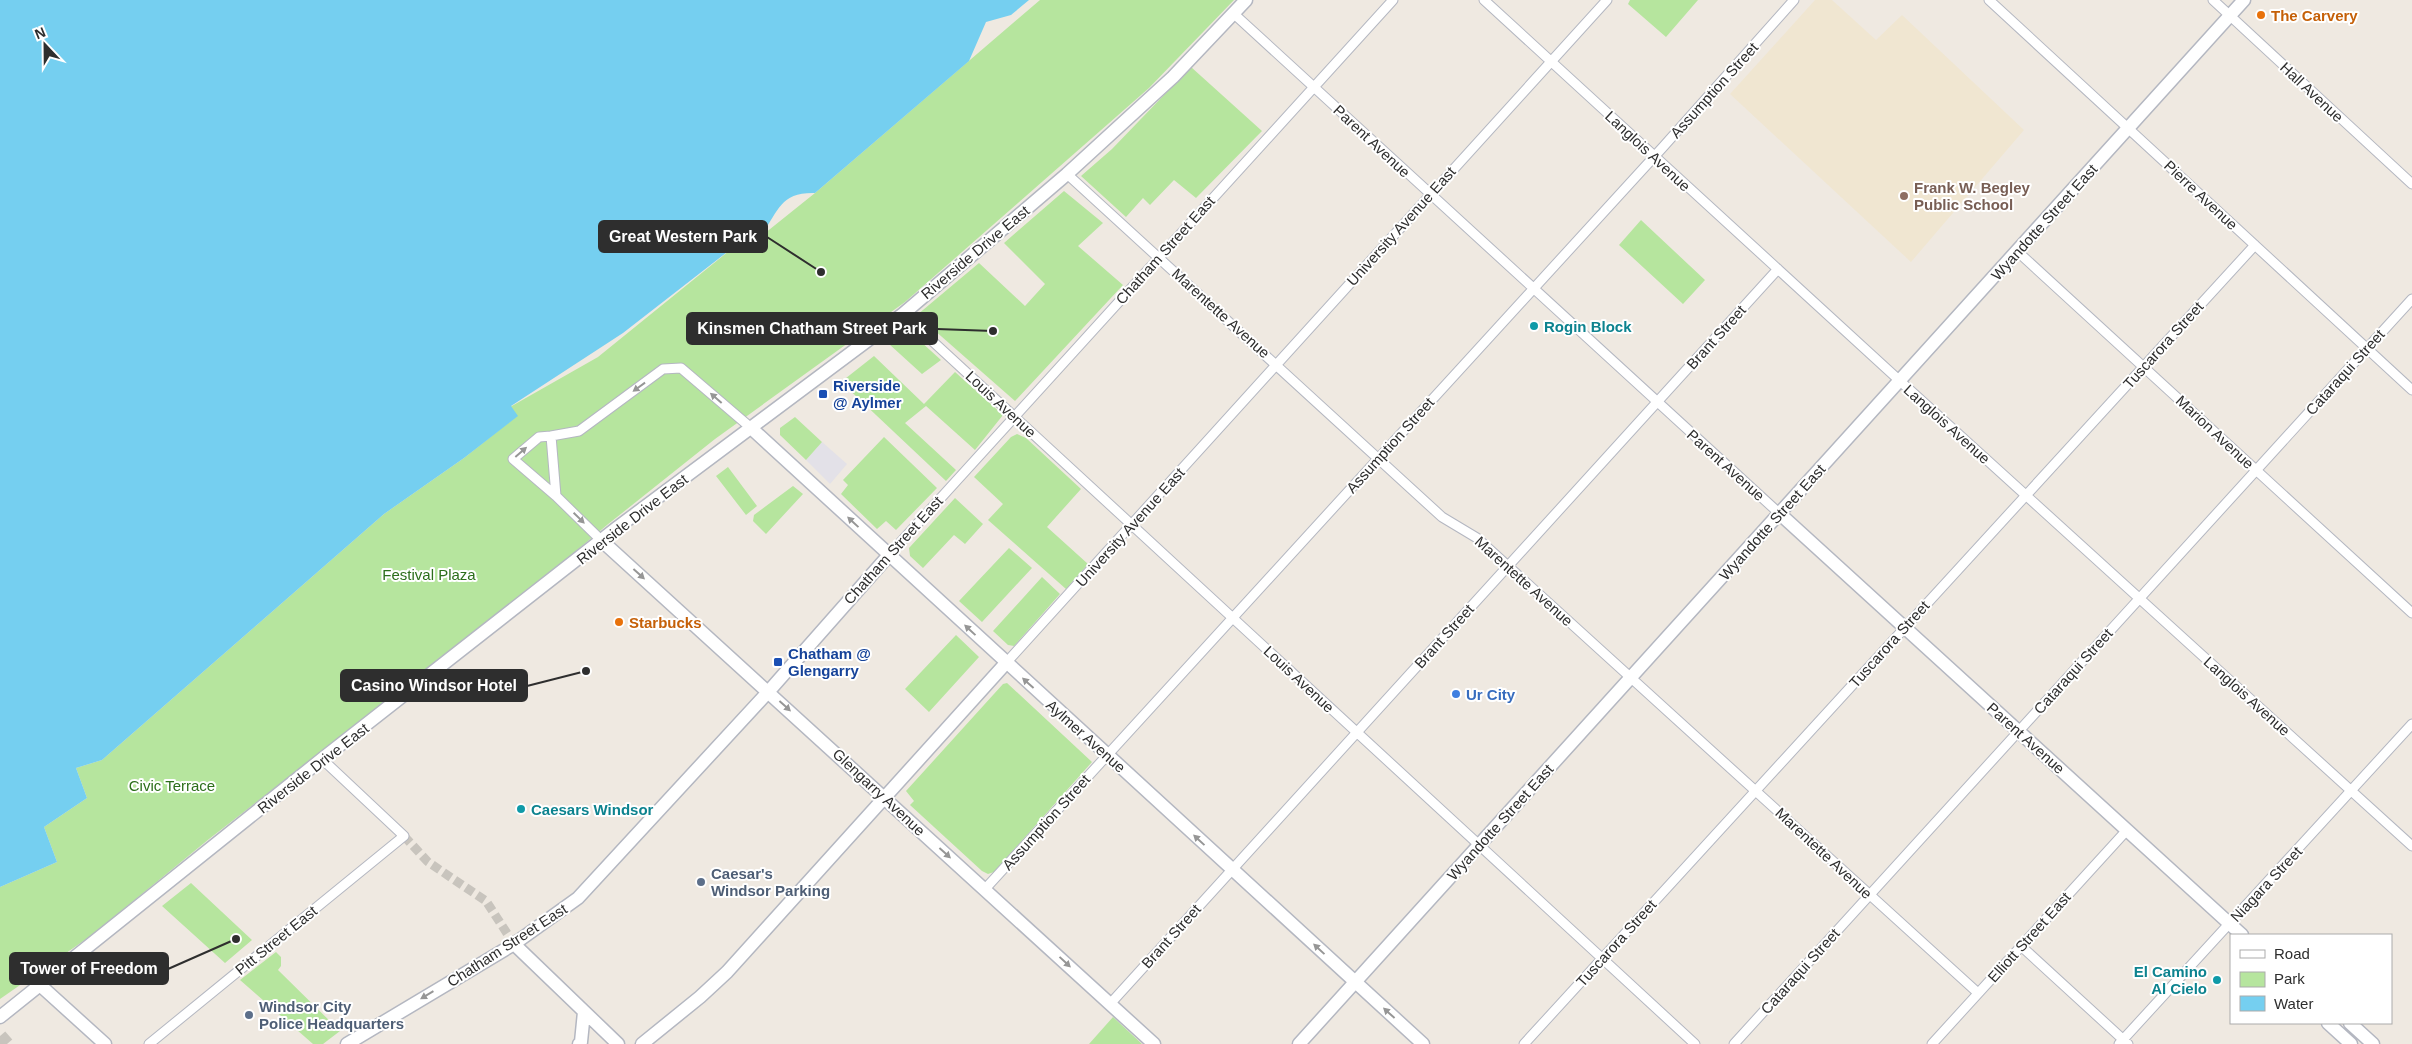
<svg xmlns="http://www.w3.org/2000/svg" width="2412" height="1044" font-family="Helvetica,sans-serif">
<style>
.industrial{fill:#e3e1e8}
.education{fill:#f0e6d1}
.green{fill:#b6e59e}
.water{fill:#75cff0}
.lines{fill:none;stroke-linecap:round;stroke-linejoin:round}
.street-tunnel{stroke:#c8c4bd;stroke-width:9;stroke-dasharray:9 4.5;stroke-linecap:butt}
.primary-tunnel{stroke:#c8c4bd;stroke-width:14;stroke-dasharray:14 7;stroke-linecap:butt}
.street-casing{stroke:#b4b7c1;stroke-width:11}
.secondary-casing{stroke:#b4b7c1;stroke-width:15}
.street{stroke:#fff;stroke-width:9}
.secondary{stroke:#fff;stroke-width:12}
.oneway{fill:#969696}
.food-dot{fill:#e8710a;stroke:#fff;stroke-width:2}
.education-dot{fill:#8d6e63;stroke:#fff;stroke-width:2}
.culture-dot{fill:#0f9aa8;stroke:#fff;stroke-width:2}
.transit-dot{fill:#1a4fb4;stroke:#fff;stroke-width:2}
.shop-dot{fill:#3f7fe0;stroke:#fff;stroke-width:2}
.service-dot{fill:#5c6f8a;stroke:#fff;stroke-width:2}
.labels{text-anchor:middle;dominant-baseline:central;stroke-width:4;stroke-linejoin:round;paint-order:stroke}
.food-label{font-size:15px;font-weight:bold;fill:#c56008;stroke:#fff;text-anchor:start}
.street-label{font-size:15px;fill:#2e2e2e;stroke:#fff}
.education-label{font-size:15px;font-weight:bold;fill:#785e54;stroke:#fff;text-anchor:start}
.culture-label{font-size:15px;font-weight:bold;fill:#0d838f;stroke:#fff;text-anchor:start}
.transit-label{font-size:15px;font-weight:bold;fill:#164399;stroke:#fff;text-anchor:start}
.park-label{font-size:15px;fill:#2c6e1b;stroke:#fff}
.shop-label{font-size:15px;font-weight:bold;fill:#366cbe;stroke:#fff;text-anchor:start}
.service-label{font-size:15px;font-weight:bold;fill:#4e5e75;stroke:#fff;text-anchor:start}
.leader{fill:none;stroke:#2e2e2e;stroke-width:2}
.callout-dot{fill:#2e2e2e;stroke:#fff;stroke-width:2}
.callout{fill:#2e2e2e;stroke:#2e2e2e;stroke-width:2}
.callout-label{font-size:16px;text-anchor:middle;font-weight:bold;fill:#fff}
</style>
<rect width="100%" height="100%" fill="#efe9e1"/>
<!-- industrial -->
<path class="industrial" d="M 822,442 L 847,464 L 830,484 L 806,460 Z"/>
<!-- education -->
<path class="education" d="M 1815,0 L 1832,0 L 1876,40 L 1902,15 L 2024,130 L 1911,262 L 1730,94 Z"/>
<!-- green -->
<path class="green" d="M 1040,0 L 1234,0 L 1149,88 L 905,302 L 715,439 L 607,525 L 531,589 L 209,839 L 92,935 L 0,999 L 0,887 L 57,862 L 44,827 L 87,798 L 76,768 L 102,760 L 384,514 L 464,458 L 517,416 L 510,407 L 598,357 L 740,242 L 759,238 L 815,193 Z
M 1630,0 L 1698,0 L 1666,37 L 1628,4 Z
M 1191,67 L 1262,131 L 1196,198 L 1174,180 L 1150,205 L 1143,198 L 1126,217 L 1081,176 L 1112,149 Z
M 1064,191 L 1103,223 L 1078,246 L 1123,285 L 1015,401 L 917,315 L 979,263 L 1025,306 L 1045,284 L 1004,243 Z
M 1641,220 L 1705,280 L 1683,304 L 1619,245 Z
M 909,331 L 941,360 L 922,374 L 889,344 Z
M 874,356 L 924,404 L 955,372 L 1003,415 L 975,450 L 926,406 L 905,423 L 956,470 L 946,481 L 841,382 Z
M 795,417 L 822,442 L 806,460 L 780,435 L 780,428 Z
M 1017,434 L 1026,438 L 1081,489 L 1047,527 L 1088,564 L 1066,589 L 988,520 L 1003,504 L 974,477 L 1011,437 Z
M 884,437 L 937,488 L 896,530 L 886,521 L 877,529 L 841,494 L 848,485 L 843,480 Z
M 728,467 L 757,506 L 746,515 L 716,476 Z
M 793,486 L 803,494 L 766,534 L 753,521 L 754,515 Z
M 955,498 L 983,524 L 965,544 L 954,535 L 923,568 L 910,556 L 909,548 Z
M 1009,548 L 1032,568 L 982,622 L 959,601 Z
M 1042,577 L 1060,594 L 1014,646 L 1008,645 L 993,631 Z
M 956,635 L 979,657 L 929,712 L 905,689 Z
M 1007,683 L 1092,762 L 994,872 L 988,874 L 982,871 L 910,805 L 914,801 L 906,791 L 1003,684 Z
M 191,883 L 252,940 L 225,963 L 162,906 Z
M 276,952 L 281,957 L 281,966 L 278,970 L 340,1031 L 323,1044 L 313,1044 L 240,980 Z
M 1113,1017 L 1142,1044 L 1089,1044 Z"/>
<!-- water -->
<path class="water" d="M 0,0 L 1029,0 L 1011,15 L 986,22 L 969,61 L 815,193 C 779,192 779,212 759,238 L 740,242 L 623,333 L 511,406 L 518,416 L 464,458 L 384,514 L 102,760 L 76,768 L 87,798 L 44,827 L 57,862 L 0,887 Z"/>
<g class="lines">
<!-- street-tunnel -->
<path class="street-tunnel" d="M 404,836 L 428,862 L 486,901 L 514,944"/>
<!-- primary-tunnel -->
<path class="primary-tunnel" d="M 0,1036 L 7,1044"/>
<!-- street casing -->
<g class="street-casing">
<path id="street" d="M 1484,0 L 1900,381 L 2412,846
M 1989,0 L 2412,390
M 2213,0 L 2412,184
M 1233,13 L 1780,514
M 1067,174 L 1442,517 L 1477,538 L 1978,993
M 2018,252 L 2412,613
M 903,314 L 1695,1044
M 551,436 L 539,437 L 513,459 L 556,496 L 602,541
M 556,496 L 551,436 L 579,431 L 663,369 L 681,368 L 750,427
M 889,555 L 1393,0
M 1006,663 L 1607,0
M 985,889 L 1663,147 L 1794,0
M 2021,946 L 2128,1044
M 1110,1004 L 1778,269
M 149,1044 L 404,836 L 322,759
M 1524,1044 L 2255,245
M 1734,1044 L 2412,299
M 1932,1044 L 2127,830
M 2119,1044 L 2412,724"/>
</g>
<!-- secondary casing -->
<g class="secondary-casing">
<path id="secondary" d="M 750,427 L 1423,1044
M 1780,514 L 2242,935
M 602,541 L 1154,1044
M 514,944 L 618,1044
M 41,986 L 105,1044
M 0,1017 L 322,759 L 618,527 L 903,314 L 1067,174 L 1173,77 L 1246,0
M 2328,1023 L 2351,1044
M 2350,1023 L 2373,1044
M 347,1044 L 514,944 L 578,898 L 769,691 L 889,555
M 579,1044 L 581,1042 L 584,1012
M 642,1044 L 700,997 L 727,972 L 1006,663
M 1299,1044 L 2244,0"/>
</g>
<!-- street -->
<use href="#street" class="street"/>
<!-- secondary -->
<use href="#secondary" class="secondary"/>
</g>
<!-- one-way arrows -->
<defs><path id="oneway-solid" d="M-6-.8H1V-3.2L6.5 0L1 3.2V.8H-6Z" transform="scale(1.25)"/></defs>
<g class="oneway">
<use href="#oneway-solid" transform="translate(639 387) rotate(144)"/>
<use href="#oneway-solid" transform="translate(716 398) rotate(-139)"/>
<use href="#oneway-solid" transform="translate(521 452) rotate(-41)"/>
<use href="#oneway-solid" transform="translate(579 518) rotate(44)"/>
<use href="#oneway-solid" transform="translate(853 522) rotate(-137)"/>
<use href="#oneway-solid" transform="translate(639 574) rotate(42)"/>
<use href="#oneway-solid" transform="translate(970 630) rotate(-137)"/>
<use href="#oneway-solid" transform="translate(1028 683) rotate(-138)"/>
<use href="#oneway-solid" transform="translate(785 706) rotate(42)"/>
<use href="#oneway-solid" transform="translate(1199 840) rotate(-137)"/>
<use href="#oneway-solid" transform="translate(945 853) rotate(42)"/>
<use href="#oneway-solid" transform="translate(1319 949) rotate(-137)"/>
<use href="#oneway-solid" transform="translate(1065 962) rotate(43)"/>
<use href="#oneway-solid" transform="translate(427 995) rotate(149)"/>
<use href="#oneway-solid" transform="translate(1389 1013) rotate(-138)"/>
</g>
<!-- markers -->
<g class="food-dot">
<circle cx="2261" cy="15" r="5"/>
<circle cx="619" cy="622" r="5"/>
</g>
<circle class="education-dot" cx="1904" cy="196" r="5"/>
<g class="culture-dot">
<circle cx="1534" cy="326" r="5"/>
<circle cx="521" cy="809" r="5"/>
<circle cx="2217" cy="980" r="5"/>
</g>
<g class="transit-dot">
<rect x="818" y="389" width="10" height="10" rx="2.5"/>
<rect x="773" y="657" width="10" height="10" rx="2.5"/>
</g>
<circle class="shop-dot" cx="1456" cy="694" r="5"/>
<g class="service-dot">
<circle cx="701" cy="882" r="5"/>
<circle cx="249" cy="1015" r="5"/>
</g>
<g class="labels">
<!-- food labels -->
<g class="food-label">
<text x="2271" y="15">The Carvery</text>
<text x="629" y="622">Starbucks</text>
</g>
<!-- street labels -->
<g class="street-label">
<text transform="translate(1714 90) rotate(-48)">Assumption Street</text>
<text transform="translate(2312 92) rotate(43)">Hall Avenue</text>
<text transform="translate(1372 141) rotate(43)">Parent Avenue</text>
<text transform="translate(1648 151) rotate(43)">Langlois Avenue</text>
<text transform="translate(2201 195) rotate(43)">Pierre Avenue</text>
<text transform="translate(2044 222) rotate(-48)">Wyandotte Street East</text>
<text transform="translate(1401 226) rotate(-48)">University Avenue East</text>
<text transform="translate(1165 250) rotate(-48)">Chatham Street East</text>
<text transform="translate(975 252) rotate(-40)">Riverside Drive East</text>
<text transform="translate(1221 313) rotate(42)">Marentette Avenue</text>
<text transform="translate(1716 337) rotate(-48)">Brant Street</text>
<text transform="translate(2163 345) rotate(-48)">Tuscarora Street</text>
<text transform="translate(2345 372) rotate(-48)">Cataraqui Street</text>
<text transform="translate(1001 404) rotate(43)">Louis Avenue</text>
<text transform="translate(1947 424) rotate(42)">Langlois Avenue</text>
<text transform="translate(2215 432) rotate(43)">Marion Avenue</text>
<text transform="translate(1390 445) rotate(-48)">Assumption Street</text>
<text transform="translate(1726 465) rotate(42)">Parent Avenue</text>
<text transform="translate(632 519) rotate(-38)">Riverside Drive East</text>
<text transform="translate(1772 522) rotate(-48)">Wyandotte Street East</text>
<text transform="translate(1130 527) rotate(-48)">University Avenue East</text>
<text transform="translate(893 550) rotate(-48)">Chatham Street East</text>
<text transform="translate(1524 581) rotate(42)">Marentette Avenue</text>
<text transform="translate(1444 636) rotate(-48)">Brant Street</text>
<text transform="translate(1889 644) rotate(-48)">Tuscarora Street</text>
<text transform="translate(2073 671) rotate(-48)">Cataraqui Street</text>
<text transform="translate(1299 679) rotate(43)">Louis Avenue</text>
<text transform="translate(2247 696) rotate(42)">Langlois Avenue</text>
<text transform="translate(1086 736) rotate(42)">Aylmer Avenue</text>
<text transform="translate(2026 738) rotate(42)">Parent Avenue</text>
<text transform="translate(313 768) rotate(-38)">Riverside Drive East</text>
<text transform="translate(879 792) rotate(43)">Glengarry Avenue</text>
<text transform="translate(1046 822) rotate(-48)">Assumption Street</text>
<text transform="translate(1500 822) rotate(-48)">Wyandotte Street East</text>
<text transform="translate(1824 853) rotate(43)">Marentette Avenue</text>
<text transform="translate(2266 884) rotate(-47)">Niagara Street</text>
<text transform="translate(1171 936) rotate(-48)">Brant Street</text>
<text transform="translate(2029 937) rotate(-48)">Elliott Street East</text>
<text transform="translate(276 940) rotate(-39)">Pitt Street East</text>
<text transform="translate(1616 943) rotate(-48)">Tuscarora Street</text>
<text transform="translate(507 945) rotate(-33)">Chatham Street East</text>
<text transform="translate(1800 971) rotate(-48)">Cataraqui Street</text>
</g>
<!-- education labels -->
<g class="education-label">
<text x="1914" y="187">Frank W. Begley<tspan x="1914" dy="17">Public School</tspan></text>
</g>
<!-- culture labels -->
<g class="culture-label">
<text x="1544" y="326">Rogin Block</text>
<text x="531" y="809">Caesars Windsor</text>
<text x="2207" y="971" text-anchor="end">El Camino<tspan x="2207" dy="17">Al Cielo</tspan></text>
</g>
<!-- transit labels -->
<g class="transit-label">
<text x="833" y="385">Riverside<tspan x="833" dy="17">@ Aylmer</tspan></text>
<text x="788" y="653">Chatham @<tspan x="788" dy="17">Glengarry</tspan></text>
</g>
<!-- park labels -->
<g class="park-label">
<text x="429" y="574">Festival Plaza</text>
<text x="172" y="785">Civic Terrace</text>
</g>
<!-- shop labels -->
<g class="shop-label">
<text x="1466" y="694">Ur City</text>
</g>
<!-- service labels -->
<g class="service-label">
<text x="711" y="873">Caesar's<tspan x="711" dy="17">Windsor Parking</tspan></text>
<text x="259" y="1006">Windsor City<tspan x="259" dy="17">Police Headquarters</tspan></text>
</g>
</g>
<!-- callouts -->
<path class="leader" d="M821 272L767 237M993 331L937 329M586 671L527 686M236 939L168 969"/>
<g class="callout-dot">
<circle cx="821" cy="272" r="5"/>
<circle cx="993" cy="331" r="5"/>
<circle cx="586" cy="671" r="5"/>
<circle cx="236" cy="939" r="5"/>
</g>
<g class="callout">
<rect x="599" y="221" width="168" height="31" rx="5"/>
<rect x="687" y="313" width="250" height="31" rx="5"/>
<rect x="341" y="670" width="186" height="31" rx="5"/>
<rect x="10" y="953" width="158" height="31" rx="5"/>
</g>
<g class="callout-label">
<text x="683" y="242">Great Western Park</text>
<text x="812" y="334">Kinsmen Chatham Street Park</text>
<text x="434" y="691">Casino Windsor Hotel</text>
<text x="89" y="974">Tower of Freedom</text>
</g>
<!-- legend -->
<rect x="2230" y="934" width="162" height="90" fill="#ffffff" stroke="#ababab"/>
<rect x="2240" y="950" width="25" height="8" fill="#ffffff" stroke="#ababab"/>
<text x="2274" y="959" font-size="15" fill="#2e2e2e">Road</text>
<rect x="2240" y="972" width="25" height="15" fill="#b6e59e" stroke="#ababab"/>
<text x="2274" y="984" font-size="15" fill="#2e2e2e">Park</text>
<rect x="2240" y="996" width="25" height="15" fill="#75cff0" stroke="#ababab"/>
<text x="2274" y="1009" font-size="15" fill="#2e2e2e">Water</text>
<!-- north arrow -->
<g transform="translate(45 45) rotate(338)" stroke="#ffffff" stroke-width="4" paint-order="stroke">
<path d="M0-4L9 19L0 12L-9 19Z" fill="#2e2e2e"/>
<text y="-8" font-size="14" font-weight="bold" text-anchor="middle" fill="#2e2e2e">N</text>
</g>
</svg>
